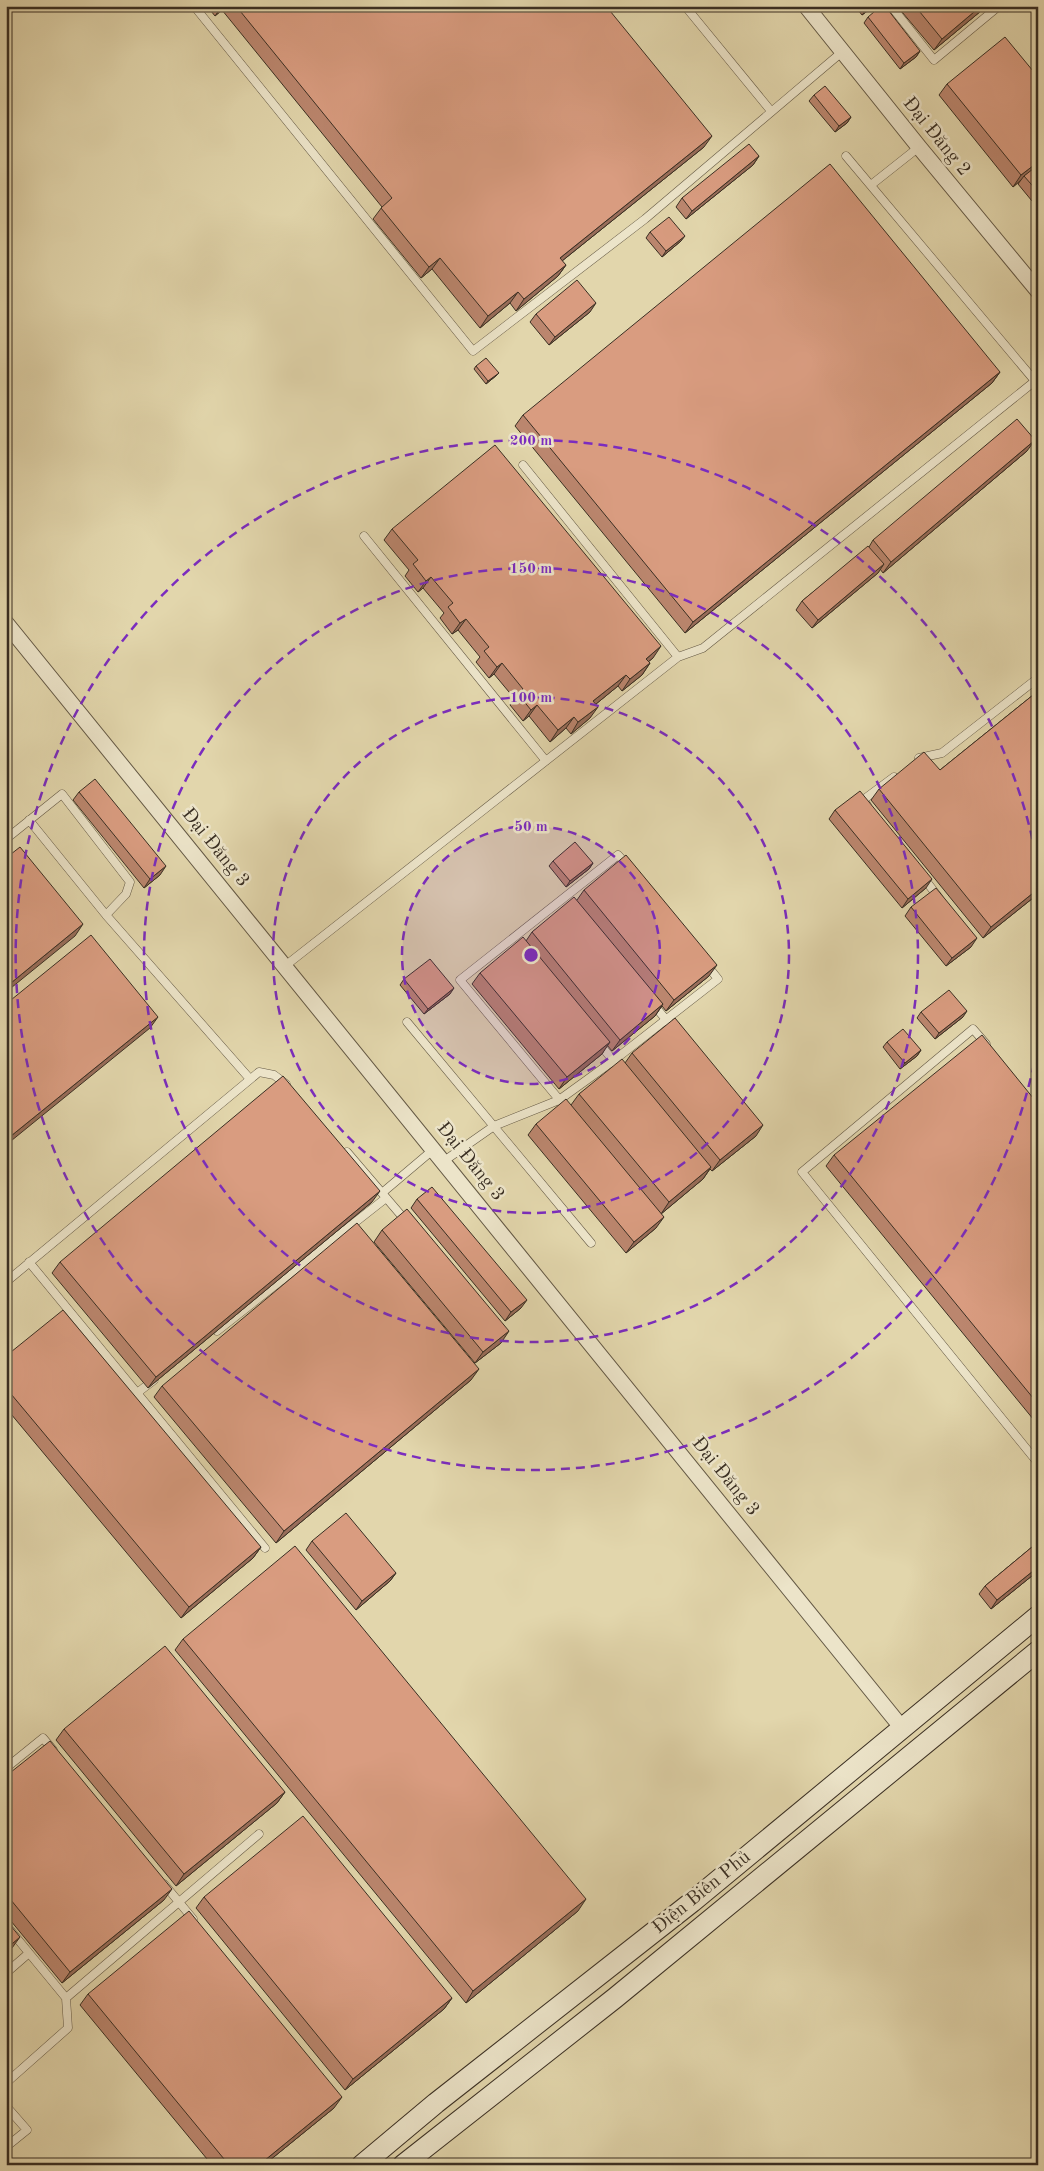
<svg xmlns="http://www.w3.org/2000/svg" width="1044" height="2171" font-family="'Old Standard TT',serif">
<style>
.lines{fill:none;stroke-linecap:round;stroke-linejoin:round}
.service-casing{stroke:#645945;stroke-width:9}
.minor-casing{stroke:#645945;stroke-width:17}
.secondary-casing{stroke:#3a2f23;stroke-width:22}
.service{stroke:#ece4c9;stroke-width:8}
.minor{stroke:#ece4c9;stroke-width:15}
.secondary{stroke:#ece4c9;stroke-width:20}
.wall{fill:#bb866e;stroke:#3a2f23}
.shaded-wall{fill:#986d5a;stroke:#3a2f23}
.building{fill:#d99c80;stroke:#3a2f23}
.ring{fill:none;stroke:#7b2cbf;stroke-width:2.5;stroke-dasharray:9 6}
.labels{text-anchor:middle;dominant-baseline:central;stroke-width:5;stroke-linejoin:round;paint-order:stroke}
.street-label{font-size:19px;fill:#3a2f23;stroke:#ece4c9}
.centre{fill:#7b2cbf;stroke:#ece4c9;stroke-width:2.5}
.ring-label{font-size:15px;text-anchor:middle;font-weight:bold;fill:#7b2cbf;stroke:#ece4c9;stroke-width:5;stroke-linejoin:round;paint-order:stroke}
</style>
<rect width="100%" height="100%" fill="#e2d6ac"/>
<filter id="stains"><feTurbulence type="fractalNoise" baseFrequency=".004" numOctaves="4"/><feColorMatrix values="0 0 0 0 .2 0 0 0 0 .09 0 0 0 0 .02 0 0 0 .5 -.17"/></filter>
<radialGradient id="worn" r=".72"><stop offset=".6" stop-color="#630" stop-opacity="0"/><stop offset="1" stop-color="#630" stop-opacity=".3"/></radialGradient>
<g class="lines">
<!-- service casing -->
<g class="service-casing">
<path id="service" d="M 194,6 L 473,351 L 645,219 L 842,52
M 685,6 L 771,111
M 891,6 L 934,60 L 999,6
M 871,185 L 919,147
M 523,465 L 678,657
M 364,536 L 546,761
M 6,734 L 6,736
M 919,758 L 942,753 L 1038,678
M 867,805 L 863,800 L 894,777
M 29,820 L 106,915 L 250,1079
M 6,839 L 62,794 L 130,882 L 126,894 L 106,915
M 923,877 L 939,898
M 285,966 L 678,657 L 703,648 L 1035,381 L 846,156
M 652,1003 L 669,1023
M 407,1022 L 591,1243
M 598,1042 L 616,1064
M 986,1044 L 973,1029 L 802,1172 L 1038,1463
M 567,1109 L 460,980 L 618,855 L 627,865
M 347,1152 L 406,1221
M 444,1161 L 494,1126 L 559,1100 L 613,1061 L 718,979 L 706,964
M 382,1193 L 434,1149
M 29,1262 L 265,1548
M 6,1282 L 259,1072 L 274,1075 L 286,1084
M 217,1331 L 386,1198
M 137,1393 L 154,1380
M 6,1768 L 43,1738 L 53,1750
M 164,1884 L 193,1919
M 6,1925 L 66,1998 L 68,2028 L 6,2083
M 6,1973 L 29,1953
M 66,1998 L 259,1834
M 6,2106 L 27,2130 L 6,2147"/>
</g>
<!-- minor casing -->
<g class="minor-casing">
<path id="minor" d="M 806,6 L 919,147 L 1038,291
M 6,623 L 902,1728"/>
</g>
<!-- secondary casing -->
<g class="secondary-casing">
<path id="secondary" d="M 362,2165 L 436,2103 L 692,1902 L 1038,1616
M 403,2165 L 615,1998 L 1038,1651"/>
</g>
<!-- service -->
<use href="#service" class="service"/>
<!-- minor -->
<use href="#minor" class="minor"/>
<!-- secondary -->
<use href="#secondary" class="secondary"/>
</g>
<!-- wall -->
<path class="wall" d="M 207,6 L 606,6 L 704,147 L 562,261 L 566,265 L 558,276 L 516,311 L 510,303 L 480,328 L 432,269 L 421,278 L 373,219 L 382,207 L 222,10 L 215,16 Z
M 855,6 L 874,6 L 862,15 Z
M 897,6 L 987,6 L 934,50 Z
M 868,17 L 920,51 L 916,57 L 900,69 L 864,23 Z
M 1038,77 L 1038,196 L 1032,201 L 1018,184 L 1021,180 L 1013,187 L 939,95 L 947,84 Z
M 814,95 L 851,117 L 847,123 L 835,132 L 809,101 Z
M 759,156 L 753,165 L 686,219 L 676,207 L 682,198 Z
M 1038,200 L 1038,208 L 1035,204 Z
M 650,232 L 681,241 L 662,257 L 646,238 Z
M 590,312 L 549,345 L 530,322 L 536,314 Z
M 476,366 L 499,373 L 497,375 L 486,384 L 474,369 Z
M 1000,372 L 992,383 L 685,633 L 515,426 L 523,415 Z
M 1027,451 L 883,573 L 880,569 L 878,573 L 812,628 L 796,610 L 802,601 L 869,547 L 873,540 Z
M 392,529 L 653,658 L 648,662 L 650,663 L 642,675 L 622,691 L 618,686 L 596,704 L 590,718 L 571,734 L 566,728 L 550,742 L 529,716 L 523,721 L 510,705 L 514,698 L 494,674 L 489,678 L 476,662 L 480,657 L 458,630 L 452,634 L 440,618 L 444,613 L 423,588 L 418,592 L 405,576 L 409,570 L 384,540 Z
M 1038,691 L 1038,894 L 983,938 L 871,800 L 879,789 L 940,770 Z
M 79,792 L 160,875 L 144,888 L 73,800 Z
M 835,810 L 926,888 L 902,908 L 829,819 Z
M 553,861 L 593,863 L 589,869 L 566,887 L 549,866 Z
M 584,890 L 709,976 L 666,1011 L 662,1006 L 655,1016 L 612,1051 L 607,1045 L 602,1054 L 559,1089 L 472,984 L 480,973 L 526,941 L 532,932 L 577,900 Z
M 911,907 L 971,947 L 946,966 L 905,916 Z
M 404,979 L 450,994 L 424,1014 L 400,985 Z
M 921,1012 L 963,1017 L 935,1039 L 917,1018 Z
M 887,1042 L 921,1050 L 917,1056 L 900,1069 L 883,1047 Z
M 632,1053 L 756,1136 L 712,1171 L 710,1169 L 703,1179 L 661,1214 L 656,1228 L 626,1253 L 528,1135 L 536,1124 L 571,1105 L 579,1094 L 625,1063 Z
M 1038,1104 L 1038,1425 L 826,1166 L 834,1155 Z
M 417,1199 L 521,1308 L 505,1321 L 411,1208 Z
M 372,1202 L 148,1388 L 52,1273 L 60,1262 Z
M 382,1230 L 501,1343 L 475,1363 L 374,1242 Z
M 6,1356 L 261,1547 L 253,1558 L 181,1618 L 6,1408 Z
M 471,1380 L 276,1543 L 154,1397 L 162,1386 Z
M 312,1541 L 396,1573 L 390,1581 L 356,1610 L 306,1550 Z
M 1038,1542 L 1038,1571 L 991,1609 L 979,1594 L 985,1586 Z
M 183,1639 L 578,1911 L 466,2003 L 175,1650 Z
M 64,1729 L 285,1792 L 277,1803 L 176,1886 L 56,1740 Z
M 6,1776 L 164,1900 L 62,1983 L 6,1915 Z
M 204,1897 L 452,1998 L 444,2009 L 345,2090 L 196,1908 Z
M 88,1994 L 334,2108 L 264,2165 L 212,2165 L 80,2005 Z"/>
<!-- shaded-wall -->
<path class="shaded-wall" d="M 222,6 L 225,6 L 222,10 L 215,16 Z
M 871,6 L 874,6 L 862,15 L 866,10 Z
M 981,6 L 987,6 L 934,50 L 942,39 Z
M 920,51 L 916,57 L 900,69 L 904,63 Z
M 851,117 L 847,123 L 835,132 L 839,126 Z
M 712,136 L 704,147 L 552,269 L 560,258 Z
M 759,156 L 753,165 L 686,219 L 692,211 Z
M 1038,162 L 1038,167 L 1024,176 L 1021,180 L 1013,187 L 1021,175 Z
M 1038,192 L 1038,196 L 1032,201 Z
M 685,236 L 681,241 L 662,257 L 666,251 Z
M 440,258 L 432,269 L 421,278 L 429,267 Z
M 566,265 L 558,276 L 516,311 L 524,299 Z
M 518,292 L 510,303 L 480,328 L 488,316 Z
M 596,303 L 590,312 L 549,345 L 555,337 Z
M 1000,372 L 992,383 L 685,633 L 693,622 Z
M 499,373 L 497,375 L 486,384 L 488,381 Z
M 1035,440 L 1027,451 L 883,573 L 891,562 Z
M 884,564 L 878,573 L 812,628 L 818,620 Z
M 431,577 L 423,588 L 418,592 L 426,581 Z
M 466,619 L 458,630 L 452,634 L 460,623 Z
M 661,646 L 653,658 L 638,670 L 646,659 Z
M 502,663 L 494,674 L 489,678 L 497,667 Z
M 650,663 L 642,675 L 622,691 L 630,679 Z
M 626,675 L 618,686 L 585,713 L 593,701 Z
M 537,705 L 529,716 L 523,721 L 531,710 Z
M 598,707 L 590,718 L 571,734 L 578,722 Z
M 574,717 L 566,728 L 550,742 L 558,730 Z
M 593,863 L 589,869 L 566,887 L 570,881 Z
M 166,866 L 160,875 L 144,888 L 150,879 Z
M 932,879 L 926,888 L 902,908 L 908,899 Z
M 1038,889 L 1038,894 L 983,938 L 991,927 Z
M 83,924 L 75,936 L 6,992 L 6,987 Z
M 977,938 L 971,947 L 946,966 L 952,958 Z
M 717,965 L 709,976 L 666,1011 L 674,1000 Z
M 454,988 L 450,994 L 424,1014 L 428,1009 Z
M 663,1004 L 655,1016 L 612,1051 L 620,1040 Z
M 967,1011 L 963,1017 L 935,1039 L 939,1033 Z
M 158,1017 L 150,1028 L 6,1145 L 6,1140 Z
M 610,1042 L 602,1054 L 559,1089 L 567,1077 Z
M 921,1050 L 917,1056 L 900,1069 L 905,1063 Z
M 763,1125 L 756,1136 L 712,1171 L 720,1160 Z
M 711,1167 L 703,1179 L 661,1214 L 669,1202 Z
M 380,1191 L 372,1202 L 148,1388 L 156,1377 Z
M 664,1217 L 656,1228 L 626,1253 L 634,1242 Z
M 527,1300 L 521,1308 L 505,1321 L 511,1312 Z
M 509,1331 L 501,1343 L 475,1363 L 483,1352 Z
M 479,1369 L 471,1380 L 276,1543 L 284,1531 Z
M 261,1547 L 253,1558 L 181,1618 L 189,1607 Z
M 1038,1567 L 1038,1571 L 991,1609 L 997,1600 Z
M 396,1573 L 390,1581 L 356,1610 L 362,1601 Z
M 285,1792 L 277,1803 L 176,1886 L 184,1874 Z
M 172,1889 L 164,1900 L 62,1983 L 70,1972 Z
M 586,1899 L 578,1911 L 466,2003 L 473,1991 Z
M 20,1937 L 12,1948 L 6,1953 L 6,1949 Z
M 452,1998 L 444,2009 L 345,2090 L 353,2079 Z
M 342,2097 L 334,2108 L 264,2165 L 259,2165 Z"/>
<!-- building -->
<path class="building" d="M 236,6 L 606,6 L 712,136 L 560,258 L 566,265 L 524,299 L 518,292 L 488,316 L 440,258 L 429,267 L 381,208 L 392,198 Z
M 864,6 L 871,6 L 866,10 Z
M 881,6 L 885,6 L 920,51 L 904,63 L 868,17 Z
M 915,6 L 981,6 L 942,39 Z
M 1005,37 L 1038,77 L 1038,162 L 1021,175 L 947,84 Z
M 825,86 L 851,117 L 839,126 L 814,95 Z
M 749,144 L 759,156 L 692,211 L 682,198 Z
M 830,164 L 1000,372 L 693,622 L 523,415 Z
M 1038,165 L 1038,192 L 1024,176 Z
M 669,217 L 685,236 L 666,251 L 650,232 Z
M 577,280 L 596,303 L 555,337 L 536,314 Z
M 486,358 L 499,373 L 488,381 L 476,366 Z
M 1017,419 L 1035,440 L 891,562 L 873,540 Z
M 495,445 L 661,646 L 646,659 L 650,663 L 630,679 L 626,675 L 593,701 L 598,707 L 578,722 L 574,717 L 558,730 L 537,705 L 531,710 L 518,694 L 523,689 L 502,663 L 497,667 L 484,651 L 489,647 L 466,619 L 460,623 L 448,607 L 453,603 L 431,577 L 426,581 L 413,564 L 418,560 L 392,529 Z
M 868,546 L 884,564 L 818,620 L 802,601 Z
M 1038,691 L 1038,889 L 991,927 L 879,789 L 924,752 L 940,770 Z
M 95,779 L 166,866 L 150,879 L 79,792 Z
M 860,791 L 932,879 L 908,899 L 835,810 Z
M 575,842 L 593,863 L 570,881 L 553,861 Z
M 20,847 L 83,924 L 6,987 L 6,858 Z
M 626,855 L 717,965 L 674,1000 L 584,890 Z
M 936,888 L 977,938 L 952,958 L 911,907 Z
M 574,897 L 663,1004 L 620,1040 L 532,932 Z
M 91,935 L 158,1017 L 6,1140 L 6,1004 Z
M 523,937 L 610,1042 L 567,1077 L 480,973 Z
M 430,959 L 454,988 L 428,1009 L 404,979 Z
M 949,990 L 967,1011 L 939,1033 L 921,1012 Z
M 675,1018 L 763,1125 L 720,1160 L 632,1053 Z
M 903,1029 L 921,1050 L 905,1063 L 887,1042 Z
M 982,1035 L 1038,1104 L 1038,1404 L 834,1155 Z
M 622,1059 L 711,1167 L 669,1202 L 579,1094 Z
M 283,1076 L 380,1191 L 156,1377 L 60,1262 Z
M 566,1099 L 664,1217 L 634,1242 L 536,1124 Z
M 432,1187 L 527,1300 L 511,1312 L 417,1199 Z
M 407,1209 L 509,1331 L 483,1352 L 382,1230 Z
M 357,1223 L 479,1369 L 284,1531 L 162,1386 Z
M 63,1310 L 261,1547 L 189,1607 L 6,1388 L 6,1356 Z
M 346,1513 L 396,1573 L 362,1601 L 312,1541 Z
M 1038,1542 L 1038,1567 L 997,1600 L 985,1586 Z
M 295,1546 L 586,1899 L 473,1991 L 183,1639 Z
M 165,1646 L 285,1792 L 184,1874 L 64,1729 Z
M 50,1741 L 172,1889 L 70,1972 L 6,1894 L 6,1776 Z
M 303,1816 L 452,1998 L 353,2079 L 204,1897 Z
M 189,1911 L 342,2097 L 259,2165 L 229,2165 L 88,1994 Z
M 6,1920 L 20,1937 L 6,1949 Z"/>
<!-- distance rings -->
<circle cx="531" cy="955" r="129" fill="#7b2cbf" fill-opacity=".12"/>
<g class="ring">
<circle cx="531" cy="955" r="129"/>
<circle cx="531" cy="955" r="258"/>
<circle cx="531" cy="955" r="387"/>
<path d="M1037 1049A515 515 0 1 1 1037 861"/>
</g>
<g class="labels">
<!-- street labels -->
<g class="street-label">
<text transform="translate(936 137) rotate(51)">Đại Đăng 2</text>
<text transform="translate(215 848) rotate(51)">Đại Đăng 3</text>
<text transform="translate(470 1162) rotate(51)">Đại Đăng 3</text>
<text transform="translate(725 1477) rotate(51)">Đại Đăng 3</text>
<text transform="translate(702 1893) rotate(-39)">Điện Biên Phủ</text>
</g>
</g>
<circle cx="531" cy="955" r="8" class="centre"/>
<g class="ring-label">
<text x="531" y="445">200 m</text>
<text x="531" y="573">150 m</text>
<text x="531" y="702">100 m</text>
<text x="531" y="831">50 m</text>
</g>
<!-- margin -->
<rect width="1044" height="2171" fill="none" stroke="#e2d6ac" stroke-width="25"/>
<rect x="8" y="8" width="1029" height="2156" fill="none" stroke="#3a2f23" stroke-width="2.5"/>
<rect x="12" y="12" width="1019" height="2146" fill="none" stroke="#3a2f23"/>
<rect width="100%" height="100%" filter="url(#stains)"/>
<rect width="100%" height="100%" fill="url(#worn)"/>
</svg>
